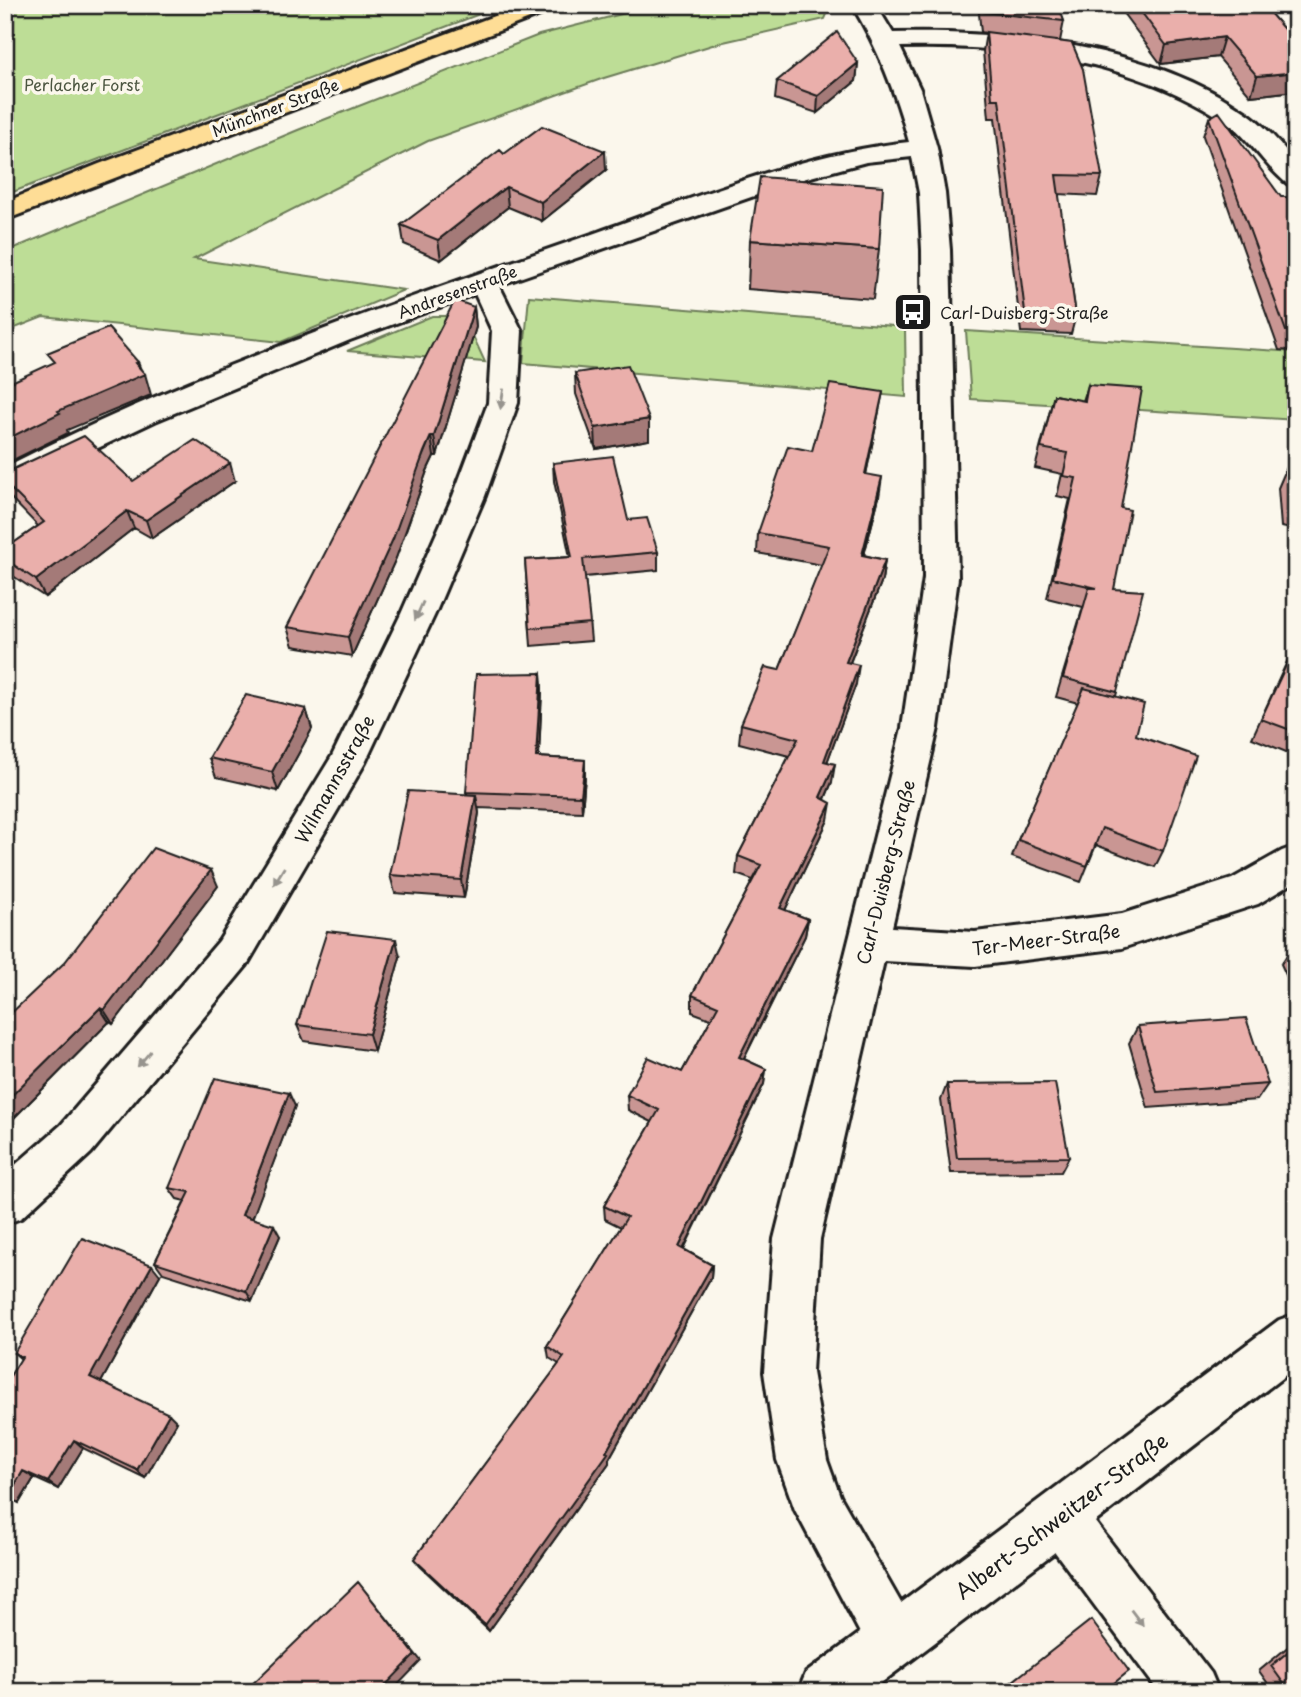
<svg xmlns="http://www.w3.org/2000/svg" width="1301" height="1697" font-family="'Playpen Sans',sans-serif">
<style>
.green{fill:#bddd96;stroke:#6c7c59;stroke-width:2}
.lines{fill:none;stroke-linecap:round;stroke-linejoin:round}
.minor-casing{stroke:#1c1c1c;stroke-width:6}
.major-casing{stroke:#1c1c1c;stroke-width:6}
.minor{fill:#fbf7ec;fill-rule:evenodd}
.major{fill:#fedd96;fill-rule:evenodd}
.wall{fill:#c99693;stroke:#1c1c1c;stroke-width:2}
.shaded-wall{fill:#a47a78;stroke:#1c1c1c;stroke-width:2}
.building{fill:#eaafab;stroke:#1c1c1c;stroke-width:2}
.oneway{fill:#97948e}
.labels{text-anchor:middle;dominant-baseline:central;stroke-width:7;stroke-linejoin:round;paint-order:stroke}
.far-park-label{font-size:16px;fill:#4c5641;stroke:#fbf7ec}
.far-street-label{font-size:16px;fill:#1c1c1c;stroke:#fbf7ec}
.far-poi-label{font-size:16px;fill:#1c1c1c;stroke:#fbf7ec;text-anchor:start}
.street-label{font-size:18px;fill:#1c1c1c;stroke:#fbf7ec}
.near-street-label{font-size:21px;fill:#1c1c1c;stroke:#fbf7ec}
</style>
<rect width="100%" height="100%" fill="#fbf7ec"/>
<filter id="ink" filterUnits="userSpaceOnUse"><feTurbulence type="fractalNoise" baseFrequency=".0143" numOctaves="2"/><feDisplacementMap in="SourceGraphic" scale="14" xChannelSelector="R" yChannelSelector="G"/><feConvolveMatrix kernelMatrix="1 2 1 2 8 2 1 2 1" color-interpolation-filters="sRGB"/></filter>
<g filter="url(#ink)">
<!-- green -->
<path class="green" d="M 5,5 L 503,5 L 5,195 Z
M 657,5 L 831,5 L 825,19 L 719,43 L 604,78 L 428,141 L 194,259 L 404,290 L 281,342 L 43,317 L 5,332 L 5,252 L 298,130 L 539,35 Z
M 529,296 L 905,327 L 906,397 L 523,363 Z
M 432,316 L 451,316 L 467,323 L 485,362 L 347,351 Z
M 966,331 L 1296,352 L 1296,420 L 971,399 Z"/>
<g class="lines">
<!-- minor casing -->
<g class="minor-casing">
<path id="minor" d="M 852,5 L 876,5 L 893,33 C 1008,30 1150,45 1247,113 C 1266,126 1281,145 1296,162 L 1296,188 C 1277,183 1249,137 1228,123 C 1133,59 1011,44 900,47 L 920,89 L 937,148 L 945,193 L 950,250 L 958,578 L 938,728 L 892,927 L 975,932 L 1122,914 L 1232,879 L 1282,851 L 1296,846 L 1296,881 L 1258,904 L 1122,948 L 975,966 L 884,961 L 820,1239 L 812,1372 L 827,1460 L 840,1496 L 901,1603 L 1279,1320 L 1296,1314 L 1296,1367 L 1095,1522 L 1211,1673 L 1219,1692 L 1159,1692 L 1055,1552 L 869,1692 L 798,1692 L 806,1673 L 860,1633 L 795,1510 L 777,1460 L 764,1372 L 774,1239 L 902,728 L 924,578 L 922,250 L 919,193 L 912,157 L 866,162 L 803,179 L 499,285 L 522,331 L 518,403 L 485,496 L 435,614 L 365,763 L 247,965 L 91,1153 L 21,1218 L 5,1224 L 5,1174 L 61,1125 L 219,941 L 332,756 L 401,614 L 453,496 L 488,403 L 492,331 L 475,294 L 350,340 L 155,421 L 5,492 L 5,467 C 193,371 396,302 595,233 C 697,197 801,153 909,142 C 895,91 879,50 852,5 Z"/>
</g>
<!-- major casing -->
<g class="major-casing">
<path id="major" d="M 523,5 L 557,5 L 553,10 L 5,220 L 5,202 L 99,164 Z"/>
</g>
<!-- minor -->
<use href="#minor" class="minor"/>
<!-- major -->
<use href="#major" class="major"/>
</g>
<!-- wall -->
<path class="wall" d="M 978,5 L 1058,5 L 1064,21 L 1060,41 L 1102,176 L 1097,196 L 1058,194 L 1076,315 L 1071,334 L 1021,332 L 995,118 L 989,118 L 983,51 L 986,33 L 981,32 Z
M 1117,5 L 1263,5 L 1296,43 L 1296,114 L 1290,105 L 1295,91 L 1251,96 L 1218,57 L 1161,64 Z
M 858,63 L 856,81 L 817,113 L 775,99 L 777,81 Z
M 1209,118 L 1296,217 L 1296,351 L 1279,350 L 1203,136 Z
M 504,154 L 606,170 L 542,221 L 508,207 L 441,260 L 404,244 L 401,225 Z
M 750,240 L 879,249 L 873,299 L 748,289 Z
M 474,307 L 476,327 L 437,456 L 434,456 L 427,471 L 396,558 L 352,656 L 293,646 L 287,627 Z
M 575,373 L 649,419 L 649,440 L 596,449 L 576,394 Z
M 1088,385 L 1121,508 L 1114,589 L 1117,692 L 1116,696 L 1136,735 L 1163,851 L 1155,867 L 1096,845 L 1081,882 L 1012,857 L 1018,840 L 1078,703 L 1056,697 L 1083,607 L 1047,598 L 1070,499 L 1057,496 L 1062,474 L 1035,468 L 1054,395 L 1083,401 Z
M 879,411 L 866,474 L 879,497 L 864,555 L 885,560 L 882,580 L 850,663 L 856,684 L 827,762 L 832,782 L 825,799 L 828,820 L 785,910 L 808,919 L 805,936 L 744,1059 L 766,1069 L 764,1084 L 684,1249 L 712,1265 L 711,1277 L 609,1459 L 609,1463 L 489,1631 L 420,1566 L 414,1559 L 559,1364 L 549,1358 L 547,1346 L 621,1227 L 605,1219 L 604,1206 L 652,1122 L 628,1110 L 627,1095 L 682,1072 L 711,1019 L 692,1012 L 692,995 L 753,880 L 736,874 L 738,856 L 789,756 L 739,743 L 741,724 L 779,670 L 822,565 L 757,553 L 758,533 L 812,451 Z
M 553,463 L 628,520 L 658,552 L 658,570 L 585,577 L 591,641 L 531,646 L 525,560 L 570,557 L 554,481 Z
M 1287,467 L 1296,468 L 1296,530 L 1281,527 L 1278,488 Z
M 5,473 L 133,481 L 235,481 L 152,538 L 134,528 L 45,597 L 7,572 L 5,568 L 5,549 L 38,526 L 7,494 L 5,491 Z
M 1296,642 L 1296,756 L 1252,738 Z
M 541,673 L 542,690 L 539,757 L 585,760 L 585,776 L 582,812 L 478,808 L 479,813 L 464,898 L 395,893 L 390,875 L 467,794 L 466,792 Z
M 306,709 L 312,729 L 278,791 L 216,777 L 209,758 Z
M 218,886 L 113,1024 L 109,1022 L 5,1127 L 5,1019 Z
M 1292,947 L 1296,956 L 1296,997 L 1281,964 Z
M 400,957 L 374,1051 L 304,1041 L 297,1025 Z
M 1138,1026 L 1268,1084 L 1257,1100 L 1148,1108 L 1129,1043 Z
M 947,1084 L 1069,1157 L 1061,1172 L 951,1173 L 941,1100 Z
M 295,1106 L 252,1218 L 280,1236 L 252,1301 L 163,1273 L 155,1262 L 185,1201 L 177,1199 L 169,1188 Z
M 160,1275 L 101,1382 L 177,1422 L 145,1478 L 83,1448 L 58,1489 L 34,1478 L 19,1503 L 5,1496 L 5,1384 L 21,1359 L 14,1353 Z
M 1296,1640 L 1296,1692 L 1274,1692 L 1259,1671 Z"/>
<!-- shaded-wall -->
<path class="shaded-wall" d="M 1224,37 L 1218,57 L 1161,64 L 1166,45 Z
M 858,63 L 856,81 L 817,113 L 818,96 Z
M 1296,72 L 1295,91 L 1251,96 L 1257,76 Z
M 605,151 L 606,170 L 542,221 L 541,202 Z
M 506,187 L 508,207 L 441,260 L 438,240 Z
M 474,307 L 476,327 L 437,456 L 434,436 Z
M 138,362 L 143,375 L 145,374 L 151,395 L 67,430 L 68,433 L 5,464 L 5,440 L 58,411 Z
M 883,392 L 879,411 L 862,494 L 865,474 Z
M 649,419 L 649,440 L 596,449 L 595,428 Z
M 431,436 L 434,456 L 427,471 L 396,558 L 352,656 L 348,637 Z
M 230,463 L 235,481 L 152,538 L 146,520 Z
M 882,477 L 879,497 L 859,574 L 862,555 Z
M 127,511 L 134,528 L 45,597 L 36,580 Z
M 885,560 L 882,580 L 843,680 L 846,662 Z
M 859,665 L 856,684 L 821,779 L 824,761 Z
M 541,673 L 542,690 L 538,773 L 536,757 Z
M 306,709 L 312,729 L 278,791 L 272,772 Z
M 585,760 L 585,776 L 582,812 L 581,796 Z
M 835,764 L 832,782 L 818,815 L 820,797 Z
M 476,795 L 479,813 L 464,898 L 461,880 Z
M 831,803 L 828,820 L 778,925 L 780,908 Z
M 211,870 L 218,886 L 113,1024 L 104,1010 Z
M 808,919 L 805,936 L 737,1072 L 739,1057 Z
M 396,939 L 400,957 L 374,1051 L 369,1034 Z
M 100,1008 L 109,1022 L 5,1127 L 5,1102 Z
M 766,1069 L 764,1084 L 678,1260 L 679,1247 Z
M 289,1093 L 295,1106 L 249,1227 L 242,1215 Z
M 274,1225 L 280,1236 L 252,1301 L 246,1291 Z
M 152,1265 L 160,1275 L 99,1386 L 90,1377 Z
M 712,1265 L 711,1277 L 609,1459 L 609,1463 L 489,1631 L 485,1625 L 606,1452 Z
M 169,1414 L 177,1422 L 145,1478 L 137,1470 Z
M 74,1440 L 83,1448 L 58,1489 L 48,1482 Z
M 23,1471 L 34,1478 L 19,1503 L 8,1496 Z
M 358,1582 L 421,1661 L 391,1692 L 379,1692 Z"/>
<!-- building -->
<path class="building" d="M 984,5 L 1058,5 L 1064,21 L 984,12 Z
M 1136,5 L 1263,5 L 1296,43 L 1296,72 L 1257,76 L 1224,37 L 1166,45 Z
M 837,32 L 858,63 L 818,96 L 777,81 Z
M 986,32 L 1072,43 L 1083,69 L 1102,176 L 1056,175 L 1076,315 L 1025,312 L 999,99 L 992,99 Z
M 1219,112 L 1281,197 L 1287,197 L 1296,217 L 1296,332 L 1286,331 L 1209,118 Z
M 542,126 L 605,151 L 541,202 L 506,187 L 438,240 L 401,225 L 500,150 L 504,154 Z
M 760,177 L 883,186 L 879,249 L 750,240 Z
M 455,300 L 474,307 L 434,436 L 431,436 L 424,452 L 393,539 L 348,637 L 287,627 Z
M 108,328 L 138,362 L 135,363 L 145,374 L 58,411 L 60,413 L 5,440 L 5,385 L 55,362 L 47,353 Z
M 628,365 L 649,419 L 595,428 L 575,373 Z
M 830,384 L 883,392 L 865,474 L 882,477 L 862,555 L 885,560 L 846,662 L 859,665 L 824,761 L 835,764 L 820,797 L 831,803 L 780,908 L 808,919 L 739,1057 L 766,1069 L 679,1247 L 712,1265 L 606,1452 L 608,1453 L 485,1625 L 414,1559 L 564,1357 L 547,1346 L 627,1217 L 604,1206 L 659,1110 L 627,1095 L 648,1057 L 682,1072 L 718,1006 L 692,995 L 761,865 L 738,856 L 798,739 L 741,724 L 765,667 L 779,670 L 829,546 L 758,533 L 788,446 L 812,451 Z
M 1088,385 L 1142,389 L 1121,508 L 1130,510 L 1114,589 L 1143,591 L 1117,692 L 1063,678 L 1089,588 L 1097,588 L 1053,578 L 1076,478 L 1063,476 L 1068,453 L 1041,448 L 1054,395 L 1085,401 Z
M 84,436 L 133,481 L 195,440 L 230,463 L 146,520 L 127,511 L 36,580 L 5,559 L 5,549 L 44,522 L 5,483 L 5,473 Z
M 613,456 L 628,520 L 647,518 L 658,552 L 583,559 L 590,623 L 530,628 L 525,560 L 572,557 L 553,463 Z
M 1287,467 L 1296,468 L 1296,508 L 1290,507 Z
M 1296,644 L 1296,732 L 1261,719 Z
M 541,673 L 536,757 L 585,760 L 581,796 L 466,792 L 476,674 Z
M 1084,688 L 1144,704 L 1136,735 L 1196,756 L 1163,851 L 1102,828 L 1087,866 L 1018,840 Z
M 246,695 L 306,709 L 272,772 L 209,758 Z
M 408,791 L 476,795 L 461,880 L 390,875 Z
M 153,848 L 211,870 L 104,1010 L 100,1008 L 5,1102 L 5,1019 L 65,962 Z
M 327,931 L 396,939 L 369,1034 L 297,1025 Z
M 1292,947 L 1296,947 L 1296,956 Z
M 1246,1018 L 1268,1084 L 1157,1092 L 1138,1026 Z
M 215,1078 L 289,1093 L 242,1215 L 274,1225 L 246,1291 L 155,1262 L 190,1192 L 169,1188 Z
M 1055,1083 L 1069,1157 L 957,1158 L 947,1084 Z
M 82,1238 L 152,1265 L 90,1377 L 169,1414 L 137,1470 L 74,1440 L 48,1482 L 23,1471 L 8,1496 L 5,1494 L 5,1384 L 22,1357 L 14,1353 Z
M 358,1582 L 415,1655 L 379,1692 L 244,1692 Z
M 1091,1620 L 1129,1671 L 1103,1692 L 999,1692 Z
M 1296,1645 L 1296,1692 L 1290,1692 L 1271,1666 Z"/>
<!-- one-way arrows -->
<defs><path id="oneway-solid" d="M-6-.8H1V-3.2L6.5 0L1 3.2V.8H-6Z" transform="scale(1.75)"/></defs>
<g class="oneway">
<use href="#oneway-solid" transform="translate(502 399) rotate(99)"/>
<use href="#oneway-solid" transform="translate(419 611) rotate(114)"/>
<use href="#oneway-solid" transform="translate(279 876) rotate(121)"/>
<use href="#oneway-solid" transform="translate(144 1059) rotate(130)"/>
<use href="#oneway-solid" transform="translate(1137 1618) rotate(53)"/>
</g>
</g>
<!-- icons -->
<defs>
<g id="bus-square" transform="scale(2.0125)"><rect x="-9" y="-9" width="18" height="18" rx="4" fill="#1c1c1c" stroke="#fbf7ec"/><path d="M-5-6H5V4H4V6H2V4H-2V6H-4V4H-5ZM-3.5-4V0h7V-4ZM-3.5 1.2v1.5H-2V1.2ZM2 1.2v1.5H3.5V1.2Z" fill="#fff"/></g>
</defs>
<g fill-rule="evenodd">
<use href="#bus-square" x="913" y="312"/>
</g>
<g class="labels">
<!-- far-park labels -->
<g class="far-park-label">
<text x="82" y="84">Perlacher Forst</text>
</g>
<!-- far-street labels -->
<g class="far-street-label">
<text transform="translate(275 107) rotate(-21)">Münchner Straße</text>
<text transform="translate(457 291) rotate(-20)">Andresenstraße</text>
</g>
<!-- far-poi labels -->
<g class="far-poi-label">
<text x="940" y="312">Carl-Duisberg-Straße</text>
</g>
<!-- street labels -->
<g class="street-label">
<text transform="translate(334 779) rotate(-61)">Wilmannsstraße</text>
<text transform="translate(885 872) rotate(-76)">Carl-Duisberg-Straße</text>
<text transform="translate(1046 939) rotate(-7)">Ter-Meer-Straße</text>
</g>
<!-- near-street labels -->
<g class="near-street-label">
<text transform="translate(1061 1515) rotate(-37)">Albert-Schweitzer-Straße</text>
</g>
</g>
<!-- margin -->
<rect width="1301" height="1697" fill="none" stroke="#fbf7ec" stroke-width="28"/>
<rect x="14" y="14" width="1273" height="1669" fill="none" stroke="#1c1c1c" stroke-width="2.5" filter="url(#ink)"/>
</svg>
